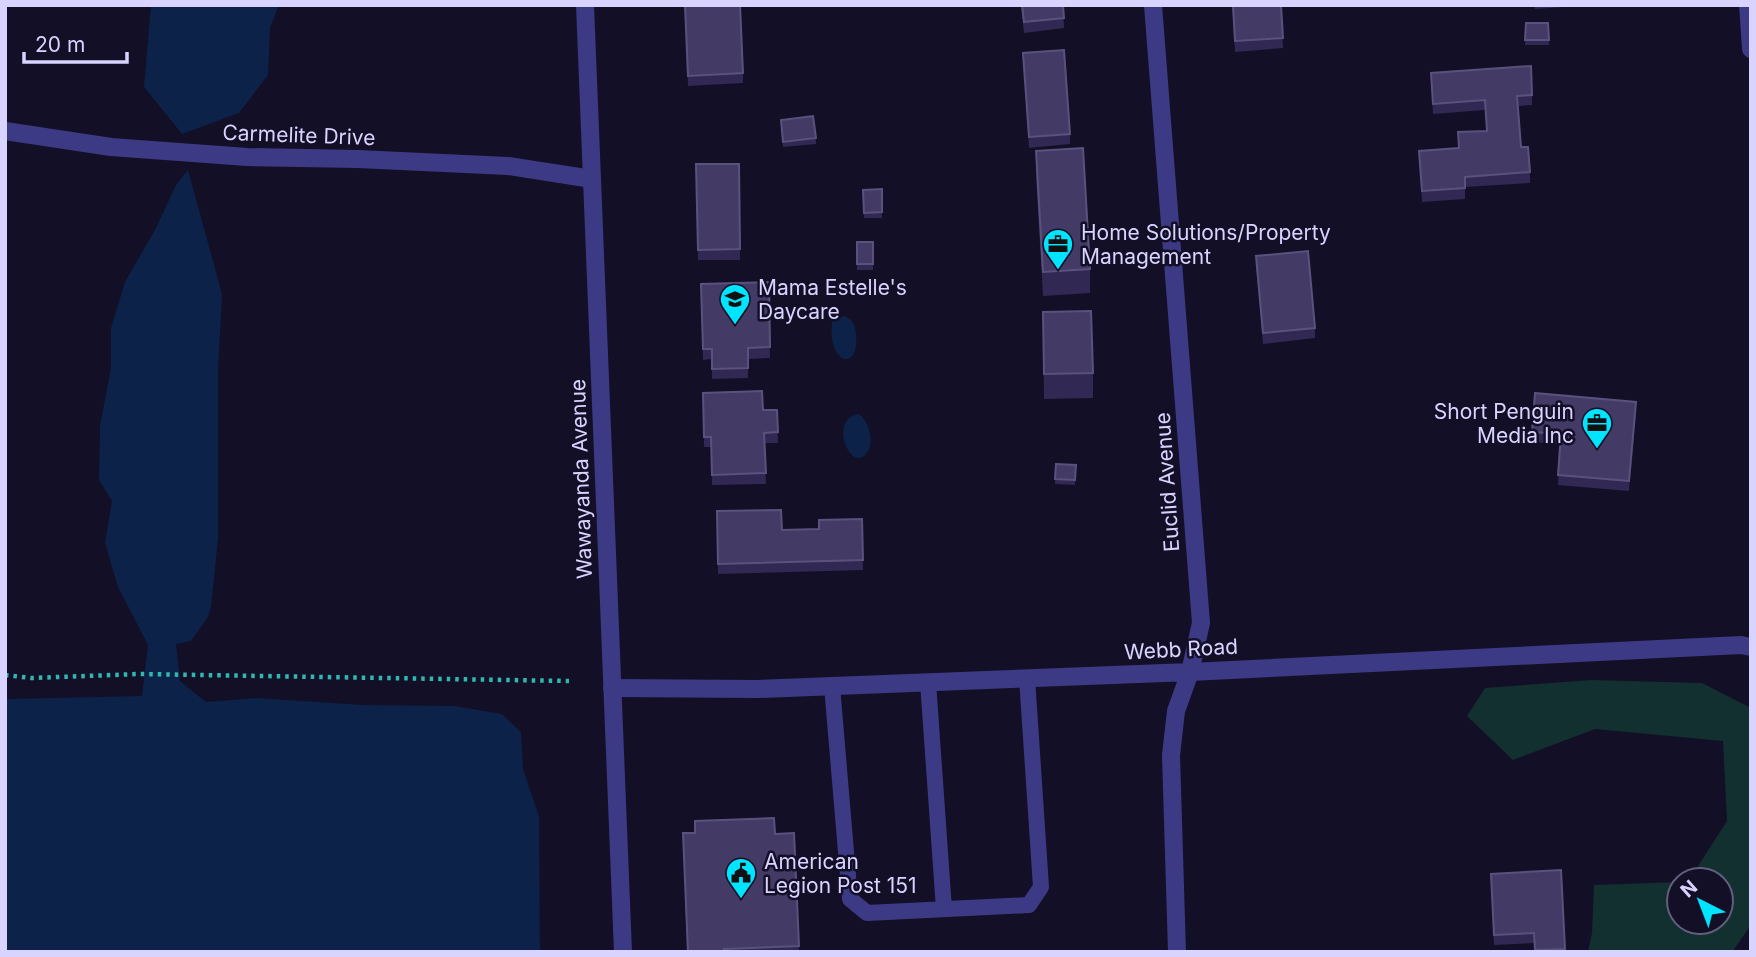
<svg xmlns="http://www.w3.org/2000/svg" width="1756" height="957" font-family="Inter,sans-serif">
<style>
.green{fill:#12302f}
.water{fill:#0c2248}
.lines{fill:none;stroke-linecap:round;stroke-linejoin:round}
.path{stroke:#2fb8b0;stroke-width:4.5;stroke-dasharray:3.5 5;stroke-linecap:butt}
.service{stroke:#3d3a85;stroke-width:16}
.minor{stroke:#3d3a85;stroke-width:18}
.tertiary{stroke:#3d3a85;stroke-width:18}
.wall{fill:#312854}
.shaded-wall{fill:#1d163a}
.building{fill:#433a66;stroke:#5a527e;stroke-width:2}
.labels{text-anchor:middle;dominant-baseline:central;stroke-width:5;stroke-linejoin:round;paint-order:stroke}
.street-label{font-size:21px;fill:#d9d4ff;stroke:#130f26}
.poi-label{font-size:21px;fill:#d9d4ff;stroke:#130f26;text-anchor:start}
</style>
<rect width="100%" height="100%" fill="#130f26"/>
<!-- green -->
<path class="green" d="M 1591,680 L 1702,683 L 1751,708 L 1751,925 L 1732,952 L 1588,952 L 1592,933 L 1594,885 L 1679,882 L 1679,922 L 1721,922 L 1721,880 L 1689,880 L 1727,821 L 1723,741 L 1595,729 L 1513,760 L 1467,716 L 1485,688 Z"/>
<!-- water -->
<path class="water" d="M 151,5 L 279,5 L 270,28 L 268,75 L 239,113 L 182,134 L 144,87 Z
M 188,170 L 222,294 L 218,372 L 218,539 L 211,607 L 208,617 L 191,641 L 176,644 L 180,681 L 206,702 L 256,698 L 363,705 L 455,706 L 502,714 L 521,732 L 523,769 L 539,816 L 540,952 L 5,952 L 5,699 L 142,696 L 148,645 L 118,587 L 105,543 L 112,501 L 99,480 L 100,426 L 111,368 L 111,328 L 125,282 L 155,230 L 176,185 Z
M 845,316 C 853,320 855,325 856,334 C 860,373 827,365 832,322 L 838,318 Z
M 859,414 C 869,421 875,442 867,453 C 851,475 827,418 859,414 Z"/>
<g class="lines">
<!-- path -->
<path class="path" d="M 5,675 L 31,678 L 139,674 L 569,681"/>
<!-- service -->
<path class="service" d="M 928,682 L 944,909
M 832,686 L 850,899 L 867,913 L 1029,905 L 1041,887 L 1027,678"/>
<!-- minor -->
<path class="minor" d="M 1153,5 L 1201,623 L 1190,672 L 1176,711 L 1171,755 L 1177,952
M 5,131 L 111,147 L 247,157 L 358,159 L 508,166 L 592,179
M 612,688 L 759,689 L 1190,672 L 1741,645 L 1751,647"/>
<!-- tertiary -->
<path class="tertiary" d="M 585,5 L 623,952
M 1748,5 L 1751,49"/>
</g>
<!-- wall -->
<path class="wall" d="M 685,5 L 743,73 L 743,83 L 688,86 Z
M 1021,5 L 1063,5 L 1064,28 L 1024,33 Z
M 1232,5 L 1281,5 L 1283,48 L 1235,52 Z
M 1534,5 L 1578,5 L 1578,6 L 1535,9 Z
M 1526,23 L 1548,23 L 1549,45 L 1525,45 Z
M 1023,53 L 1070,134 L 1070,144 L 1029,148 Z
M 1431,73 L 1532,95 L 1532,105 L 1518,106 L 1521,147 L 1530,172 L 1530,183 L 1465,187 L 1465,199 L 1422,202 L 1419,151 L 1459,148 L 1458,132 L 1487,131 L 1485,110 L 1433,114 Z
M 781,120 L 816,138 L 816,144 L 783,147 Z
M 1036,151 L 1090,269 L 1090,293 L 1043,296 L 1036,175 Z
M 696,164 L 739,164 L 740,260 L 698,260 Z
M 882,189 L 882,218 L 864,218 L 863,190 Z
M 857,242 L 873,242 L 873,270 L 857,270 Z
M 1256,256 L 1315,328 L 1315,338 L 1263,344 L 1256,266 Z
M 769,282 L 770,358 L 748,359 L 748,378 L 712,379 L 712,359 L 703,360 L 701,284 Z
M 1043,312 L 1093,373 L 1093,398 L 1044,399 Z
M 703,393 L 763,410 L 777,410 L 778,443 L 764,443 L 766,484 L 712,485 L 711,447 L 704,447 Z
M 1636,412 L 1629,491 L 1558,485 L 1560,444 L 1532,442 L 1532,432 Z
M 1056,464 L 1076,465 L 1075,485 L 1055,484 Z
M 717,511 L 782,530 L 819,529 L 862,519 L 863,570 L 718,574 Z
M 683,833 L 794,833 L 799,952 L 687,952 Z
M 1561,870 L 1565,952 L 1534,952 L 1534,943 L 1494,945 L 1491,884 Z"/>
<!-- shaded-wall -->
<path class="shaded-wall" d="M 1636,402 L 1636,412 L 1629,491 L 1629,481 Z"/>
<!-- building -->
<path class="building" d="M 685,5 L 740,5 L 743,73 L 688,76 Z
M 1022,5 L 1063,5 L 1064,18 L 1024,22 Z
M 1233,5 L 1281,5 L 1283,38 L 1235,41 Z
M 1526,23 L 1548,23 L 1549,40 L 1525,40 Z
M 1064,50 L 1070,134 L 1029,137 L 1023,53 Z
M 1531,66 L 1532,95 L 1517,96 L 1521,147 L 1528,147 L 1530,172 L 1465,177 L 1465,188 L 1422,191 L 1419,151 L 1459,148 L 1458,132 L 1487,131 L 1485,100 L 1433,104 L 1431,73 Z
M 813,116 L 816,138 L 783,142 L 781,120 Z
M 1083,148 L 1090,269 L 1043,272 L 1036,151 Z
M 696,164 L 739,164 L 740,249 L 698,250 Z
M 882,189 L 882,212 L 864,213 L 863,190 Z
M 857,242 L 873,242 L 873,264 L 857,264 Z
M 1308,251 L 1315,328 L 1263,333 L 1256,256 Z
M 769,282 L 770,347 L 748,348 L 748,368 L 712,369 L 712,349 L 703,349 L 701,284 Z
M 1091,311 L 1093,373 L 1044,374 L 1043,312 Z
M 762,391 L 763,410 L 777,410 L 778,432 L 764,433 L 766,473 L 712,475 L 711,437 L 704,437 L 703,393 Z
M 1535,393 L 1636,402 L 1629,481 L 1558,475 L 1561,434 L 1532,432 Z
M 1056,464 L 1076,465 L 1075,480 L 1055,479 Z
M 781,510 L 782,530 L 819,529 L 819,520 L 862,519 L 863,560 L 718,564 L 717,511 Z
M 774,818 L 775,834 L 794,833 L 799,946 L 724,949 L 724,952 L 688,952 L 683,833 L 695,833 L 695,821 Z
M 1561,870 L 1565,949 L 1535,950 L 1534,933 L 1494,935 L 1491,874 Z"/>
<!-- icons -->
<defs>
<g id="office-pin" transform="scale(1.575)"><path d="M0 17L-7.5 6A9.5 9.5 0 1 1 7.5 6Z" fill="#00e5ff" stroke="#130f26"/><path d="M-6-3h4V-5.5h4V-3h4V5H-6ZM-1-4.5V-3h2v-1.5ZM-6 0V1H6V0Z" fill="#111"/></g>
<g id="school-pin" transform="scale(1.575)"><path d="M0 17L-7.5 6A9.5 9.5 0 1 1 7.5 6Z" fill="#00e5ff" stroke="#130f26"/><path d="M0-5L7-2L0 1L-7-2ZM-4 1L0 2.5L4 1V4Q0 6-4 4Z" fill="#111"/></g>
<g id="civic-pin" transform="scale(1.575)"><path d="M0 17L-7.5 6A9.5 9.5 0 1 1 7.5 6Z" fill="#00e5ff" stroke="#130f26"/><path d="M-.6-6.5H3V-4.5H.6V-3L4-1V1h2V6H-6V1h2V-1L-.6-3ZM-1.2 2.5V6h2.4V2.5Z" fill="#111"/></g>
</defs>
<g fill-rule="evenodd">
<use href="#office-pin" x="1058" y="244"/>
<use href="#school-pin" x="735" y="299"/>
<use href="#office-pin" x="1597" y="423"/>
<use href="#civic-pin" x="741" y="873"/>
</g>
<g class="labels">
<!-- street labels -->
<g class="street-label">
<text transform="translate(299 135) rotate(2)">Carmelite Drive</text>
<text transform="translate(581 479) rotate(-92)">Wawayanda Avenue</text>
<text transform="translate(1167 482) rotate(-94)">Euclid Avenue</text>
<text transform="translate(1181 649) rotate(-3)">Webb Road</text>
</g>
<!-- poi labels -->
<g class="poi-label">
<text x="1081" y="232">Home Solutions/Property<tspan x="1081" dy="24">Management</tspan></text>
<text x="758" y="287">Mama Estelle's<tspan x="758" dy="24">Daycare</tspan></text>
<text x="1574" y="411" text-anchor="end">Short Penguin<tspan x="1574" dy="24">Media Inc</tspan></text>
<text x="764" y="861">American<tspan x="764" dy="24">Legion Post 151</tspan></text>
</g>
</g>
<!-- border -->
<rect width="1756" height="957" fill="none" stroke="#d9d4ff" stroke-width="14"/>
<!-- north arrow -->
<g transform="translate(1700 901) rotate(318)"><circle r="33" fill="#130f26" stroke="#625e7d" stroke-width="2"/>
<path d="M0-5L12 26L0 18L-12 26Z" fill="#00e5ff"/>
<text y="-10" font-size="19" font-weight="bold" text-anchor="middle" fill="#d9d4ff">N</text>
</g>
<!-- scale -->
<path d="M24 52v10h103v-10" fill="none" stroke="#d9d4ff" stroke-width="3.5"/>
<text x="35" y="52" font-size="21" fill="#d9d4ff" stroke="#130f26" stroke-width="5" paint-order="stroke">20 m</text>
</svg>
